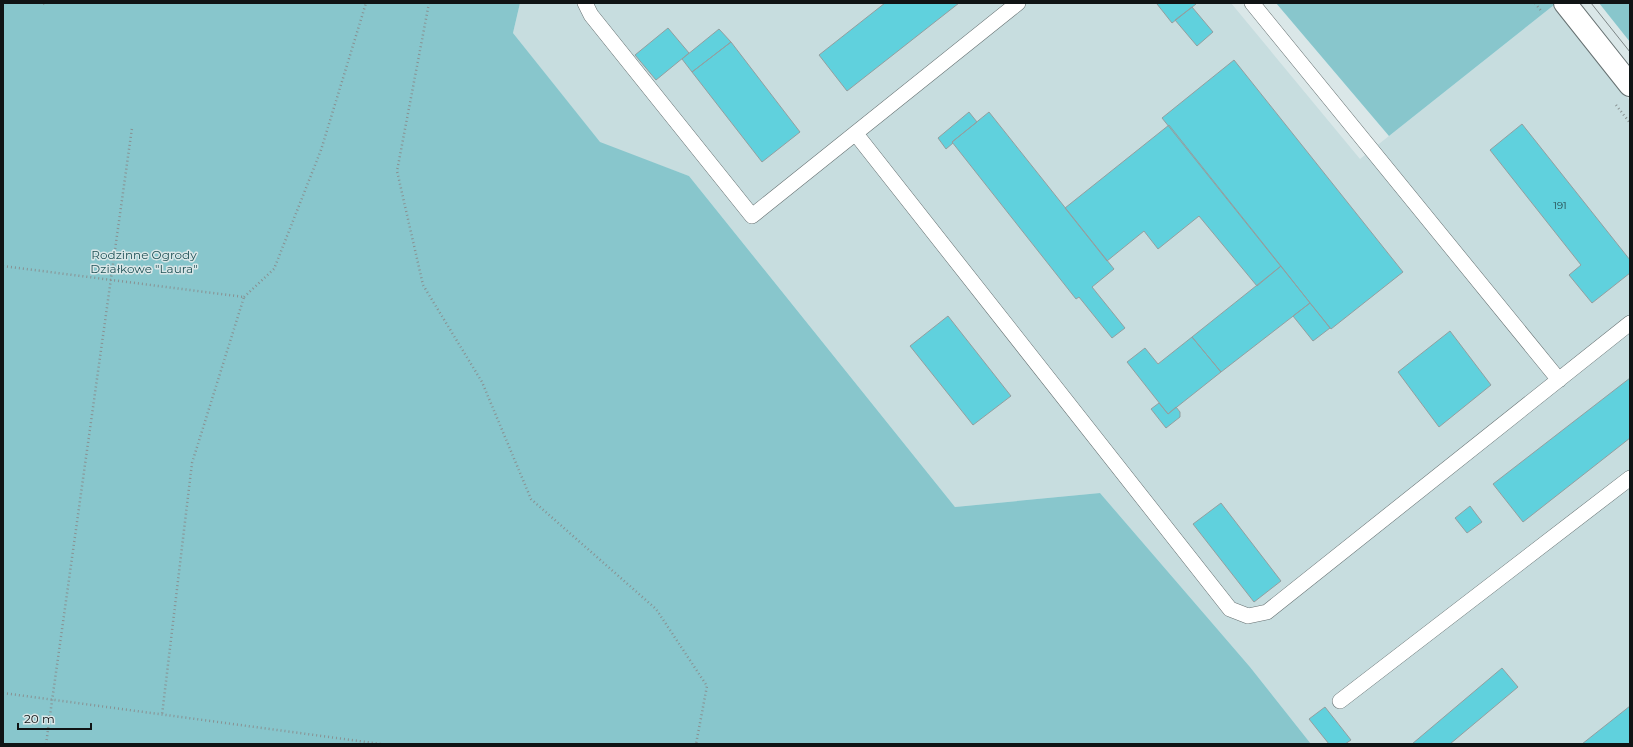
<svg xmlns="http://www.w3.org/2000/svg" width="1633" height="747" font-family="Montserrat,sans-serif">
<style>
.built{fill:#c7dddf}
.green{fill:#88c6cc}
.building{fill:#60d1dd;stroke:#939fa0}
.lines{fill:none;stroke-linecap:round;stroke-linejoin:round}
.service-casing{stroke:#667172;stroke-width:16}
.secondary-casing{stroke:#667172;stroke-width:24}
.path{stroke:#889192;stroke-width:2.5;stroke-dasharray:1 3;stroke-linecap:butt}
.service{stroke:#fff;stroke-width:15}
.secondary{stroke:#fff;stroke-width:22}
.tram{stroke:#7d8687;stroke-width:1}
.labels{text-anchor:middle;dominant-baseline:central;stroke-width:3;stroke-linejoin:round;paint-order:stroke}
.number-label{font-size:10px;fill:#244347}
.park-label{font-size:12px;fill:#1f5156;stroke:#dae7e8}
</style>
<rect width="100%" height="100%" fill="#dae7e8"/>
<!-- built -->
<path class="built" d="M 520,3 L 1231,3 L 1360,159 L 1554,5 L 1630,101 L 1630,744 L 1311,744 L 1250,667 L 1100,493 L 955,507 L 689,176 L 600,143 L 513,33 Z"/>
<!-- green -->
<path class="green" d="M 3,3 L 520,3 L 513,33 L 600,142 L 689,176 L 955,507 L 1100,493 L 1250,667 L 1311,744 L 3,744 Z
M 1276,3 L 1553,3 L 1554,5 L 1389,136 Z
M 1599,3 L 1630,3 L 1630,42 Z"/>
<!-- building -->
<path class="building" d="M 885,3 L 959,3 L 847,91 L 819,55 Z
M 1159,3 L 1196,3 L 1196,4 L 1172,23 L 1157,4 Z
M 1192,7 L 1213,32 L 1197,46 L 1175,20 Z
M 668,28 L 689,53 L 656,80 L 635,55 Z
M 719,29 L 731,42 L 692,72 L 682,59 Z
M 731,42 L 800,132 L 762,162 L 692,72 Z
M 1234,60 L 1403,272 L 1331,329 L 1162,118 Z
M 969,112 L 977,122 L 952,142 L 953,143 L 946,149 L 938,138 Z
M 989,112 L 1114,269 L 1092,287 L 1125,328 L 1112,338 L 1079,297 L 1076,299 L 952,142 Z
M 1522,124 L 1630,260 L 1630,273 L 1592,303 L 1569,275 L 1581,265 L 1490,150 Z
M 1169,125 L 1281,266 L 1257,286 L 1199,216 L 1158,249 L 1144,231 L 1107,261 L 1065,208 Z
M 1281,266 L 1310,303 L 1221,372 L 1192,337 Z
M 1310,303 L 1330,328 L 1313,341 L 1293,316 Z
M 948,316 L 1011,396 L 973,425 L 910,346 Z
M 1450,331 L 1491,385 L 1439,427 L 1398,372 Z
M 1192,337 L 1221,372 L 1168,414 L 1127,362 L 1145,348 L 1158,364 Z
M 1630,378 L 1630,438 L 1523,522 L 1493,484 Z
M 1159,403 L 1168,414 L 1176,407 L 1180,412 L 1180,417 L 1166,428 L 1151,409 Z
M 1221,503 L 1281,581 L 1254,602 L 1193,524 Z
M 1470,506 L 1482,522 L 1467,533 L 1455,518 Z
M 1502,668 L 1518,687 L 1450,744 L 1412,744 Z
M 1630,706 L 1630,744 L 1582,744 Z
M 1325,707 L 1351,740 L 1345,744 L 1329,744 L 1309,719 Z"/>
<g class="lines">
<!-- service casing -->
<g class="service-casing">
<path id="service" d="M 585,3 L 591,15 L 752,216 L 1018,3
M 1252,3 L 1559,380
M 856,134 L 1230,609 L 1248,616 L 1267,612 L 1630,323
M 1340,701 L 1630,478"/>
</g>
<!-- secondary casing -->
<g class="secondary-casing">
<path id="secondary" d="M 1565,3 L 1630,85"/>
</g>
<!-- path -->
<path class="path" d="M 429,3 L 397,171 L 423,285 L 482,382 L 531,499 L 656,609 L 707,686 L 696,744
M 1535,3 L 1542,12
M 43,4 L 45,3
M 1616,105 L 1630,123
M 3,266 L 244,297 L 192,463 L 162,715
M 244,297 L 274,269 L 321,150 L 366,3
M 3,693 L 381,744
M 46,744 L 132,128"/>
<!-- service -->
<use href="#service" class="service"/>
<!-- secondary -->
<use href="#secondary" class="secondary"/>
<!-- tram -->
<path class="tram" d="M 1591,3 L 1630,52"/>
</g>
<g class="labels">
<!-- number labels -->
<g class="number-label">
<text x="1560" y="205">191</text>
</g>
<!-- park labels -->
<g class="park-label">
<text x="144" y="254">Rodzinne Ogrody<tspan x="144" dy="14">Działkowe "Laura"</tspan></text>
</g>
</g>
<!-- border -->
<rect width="1633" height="747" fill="none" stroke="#101415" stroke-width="8"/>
<!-- scale -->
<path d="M18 723v6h73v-6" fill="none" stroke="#101415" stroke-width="2"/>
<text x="24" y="723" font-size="12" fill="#101415" stroke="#dae7e8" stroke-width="3" paint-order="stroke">20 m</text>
</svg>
